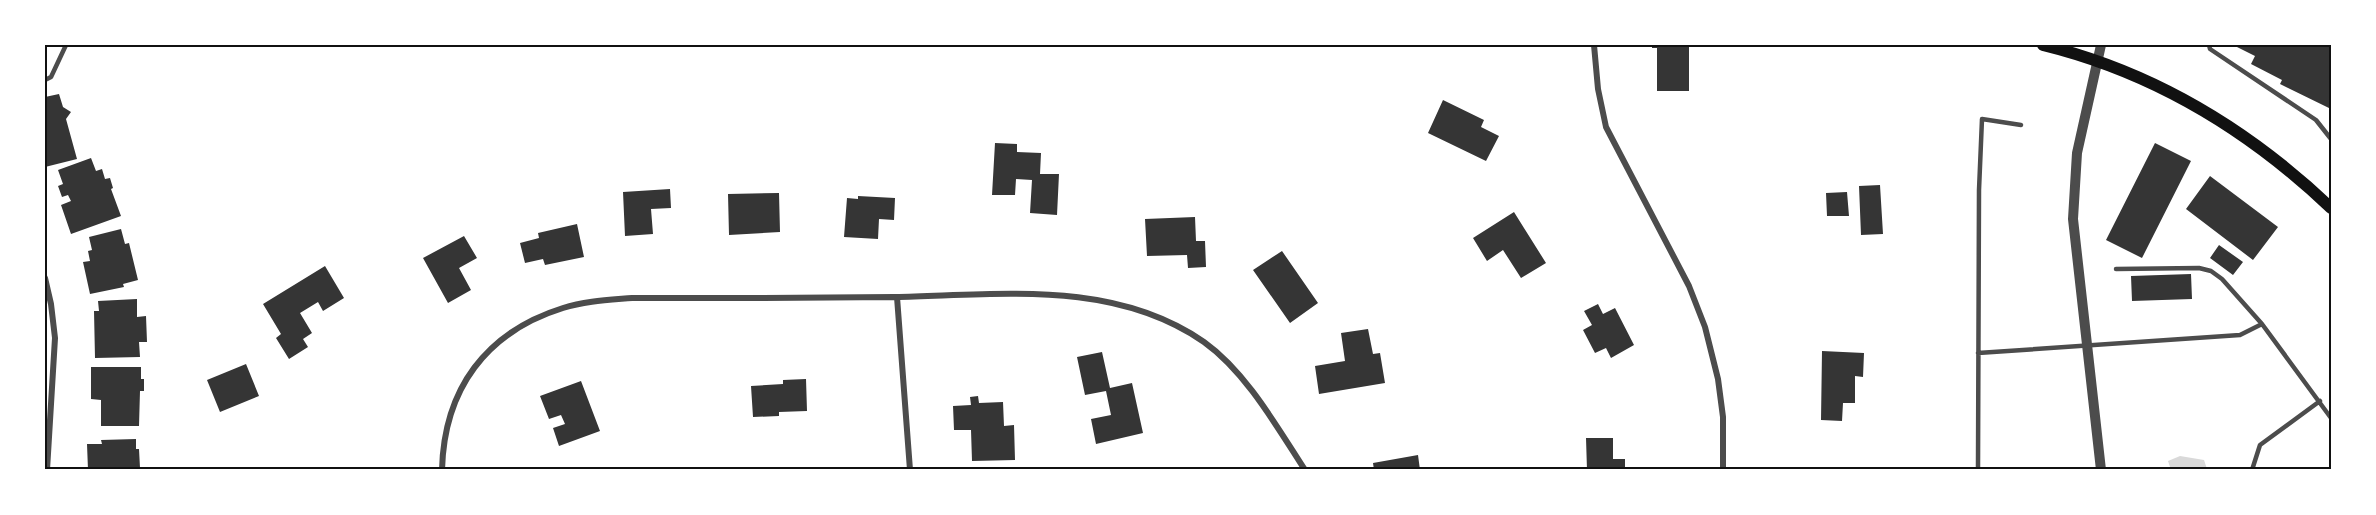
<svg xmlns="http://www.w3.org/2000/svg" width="2376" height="515" font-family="'Archivo Narrow',sans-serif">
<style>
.water{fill:#d9d9d9}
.building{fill:#353535}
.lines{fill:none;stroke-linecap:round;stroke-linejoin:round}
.service{stroke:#4c4c4c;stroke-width:4.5}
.minor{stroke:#4c4c4c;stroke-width:6}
.tertiary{stroke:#4c4c4c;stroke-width:10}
.secondary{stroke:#111;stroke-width:12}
.neatline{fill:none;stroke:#111;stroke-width:2}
</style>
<rect width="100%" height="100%" fill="#fff"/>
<!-- water -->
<path class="water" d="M 2180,456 L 2204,460 L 2207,469 L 2171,470 L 2168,461 Z"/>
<!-- building -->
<path class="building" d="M 1652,45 L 1689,45 L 1689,91 L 1657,91 L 1657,48 L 1652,48 Z
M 2233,45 L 2331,45 L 2331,109 L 2280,84 L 2282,80 L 2251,64 L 2255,56 Z
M 59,94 L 63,107 L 71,112 L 66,119 L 77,159 L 45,167 L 45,97 Z
M 1443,100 L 1484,120 L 1481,127 L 1499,136 L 1486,161 L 1428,133 Z
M 995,143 L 1017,144 L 1017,152 L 1041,153 L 1040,174 L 1059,174 L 1057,215 L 1030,213 L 1032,180 L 1016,179 L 1015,195 L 992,195 Z
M 2155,143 L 2191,161 L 2142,258 L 2106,240 Z
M 91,158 L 96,171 L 102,169 L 105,179 L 110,178 L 113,188 L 111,189 L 121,216 L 71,234 L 61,205 L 71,201 L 68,195 L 62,197 L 58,186 L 63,184 L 58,170 Z
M 2210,176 L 2278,227 L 2253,260 L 2186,209 Z
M 1880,185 L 1883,234 L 1861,235 L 1859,186 Z
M 670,189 L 671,208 L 651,209 L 653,234 L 625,236 L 623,192 Z
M 1847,192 L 1849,216 L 1827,216 L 1826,193 Z
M 779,193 L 780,232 L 729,235 L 728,194 Z
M 858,196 L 895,198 L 894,220 L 879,219 L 878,239 L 844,237 L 847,198 L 858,199 Z
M 1514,212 L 1546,263 L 1521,278 L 1503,250 L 1487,261 L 1473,238 Z
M 1195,217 L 1196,241 L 1205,241 L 1206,267 L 1188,268 L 1187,255 L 1147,256 L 1145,219 Z
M 577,224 L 584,257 L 545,265 L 543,259 L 525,263 L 520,243 L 539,238 L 538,233 Z
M 121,229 L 125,244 L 129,243 L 138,280 L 123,284 L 124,287 L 90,294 L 83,262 L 90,261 L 88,251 L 92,250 L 89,237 Z
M 464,236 L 477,258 L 459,268 L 471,290 L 448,303 L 423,258 Z
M 2219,245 L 2243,262 L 2233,275 L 2210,258 Z
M 1282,251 L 1318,303 L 1290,323 L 1253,270 Z
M 325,266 L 344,298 L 323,311 L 318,302 L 300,313 L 312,333 L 303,339 L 308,347 L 289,359 L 276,338 L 281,334 L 263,304 Z
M 2191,274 L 2192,299 L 2132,301 L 2131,276 Z
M 137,299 L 137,317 L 146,316 L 147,342 L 139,342 L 140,357 L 95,358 L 94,311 L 99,311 L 98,301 Z
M 1598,304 L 1603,314 L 1615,308 L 1634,345 L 1611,358 L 1606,348 L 1595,353 L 1583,330 L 1592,325 L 1584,311 Z
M 1368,329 L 1373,354 L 1380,353 L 1385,383 L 1319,394 L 1315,366 L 1345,361 L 1341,333 Z
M 1822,351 L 1864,353 L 1863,377 L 1855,376 L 1855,403 L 1843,403 L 1842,421 L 1821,420 Z
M 1102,352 L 1110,388 L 1132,383 L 1143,433 L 1096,444 L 1091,419 L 1111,415 L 1106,391 L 1085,395 L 1077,357 Z
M 246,364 L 259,396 L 220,412 L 207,380 Z
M 91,367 L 141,367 L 141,379 L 144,379 L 144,391 L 140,391 L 139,426 L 101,426 L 101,400 L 91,399 Z
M 806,379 L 807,411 L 779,412 L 779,416 L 753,417 L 751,386 L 783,384 L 783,380 Z
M 581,381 L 600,431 L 559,446 L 553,428 L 565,424 L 561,415 L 549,419 L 540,396 Z
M 978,396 L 979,403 L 1003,402 L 1004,426 L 1014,425 L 1015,460 L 972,461 L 971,430 L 954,430 L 953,406 L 971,405 L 970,397 Z
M 1586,438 L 1613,438 L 1613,459 L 1625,459 L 1625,470 L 1587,470 Z
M 136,439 L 136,449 L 139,449 L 140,468 L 136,470 L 88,470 L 87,444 L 102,444 L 101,440 Z
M 1418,455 L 1420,470 L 1374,470 L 1373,463 Z"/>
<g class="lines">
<!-- service -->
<path class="service" d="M 2209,45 L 2210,49 L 2316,120 L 2331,139
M 45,80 L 51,77 L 66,45
M 2116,269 L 2199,268 L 2211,271 L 2222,279 L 2262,324 L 2331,418
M 1978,353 L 2240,335 L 2262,324
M 1978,470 L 1979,190 L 1982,119 L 2021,125
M 2252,470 L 2260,445 L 2320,401"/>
<!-- minor -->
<path class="minor" d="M 1594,45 L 1598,89 L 1606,127 L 1689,286 L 1705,327 L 1718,379 L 1723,417 L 1723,470
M 45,278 L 51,304 L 55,338 L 47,470
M 897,297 L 910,470
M 442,470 C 444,389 486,332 563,308 C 585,301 609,300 632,298 C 720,298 807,298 895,297 C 1000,295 1113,279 1204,342 C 1246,372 1277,427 1305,470"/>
<!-- tertiary -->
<path class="tertiary" d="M 2101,470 L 2073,219 L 2077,153 L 2101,45"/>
<!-- secondary -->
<path class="secondary" d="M 2043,45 C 2153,72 2249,130 2331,208"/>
</g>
<!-- border -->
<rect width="2376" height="515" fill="none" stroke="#ffffff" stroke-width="93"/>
<rect x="46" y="46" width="2284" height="422" class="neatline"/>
</svg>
